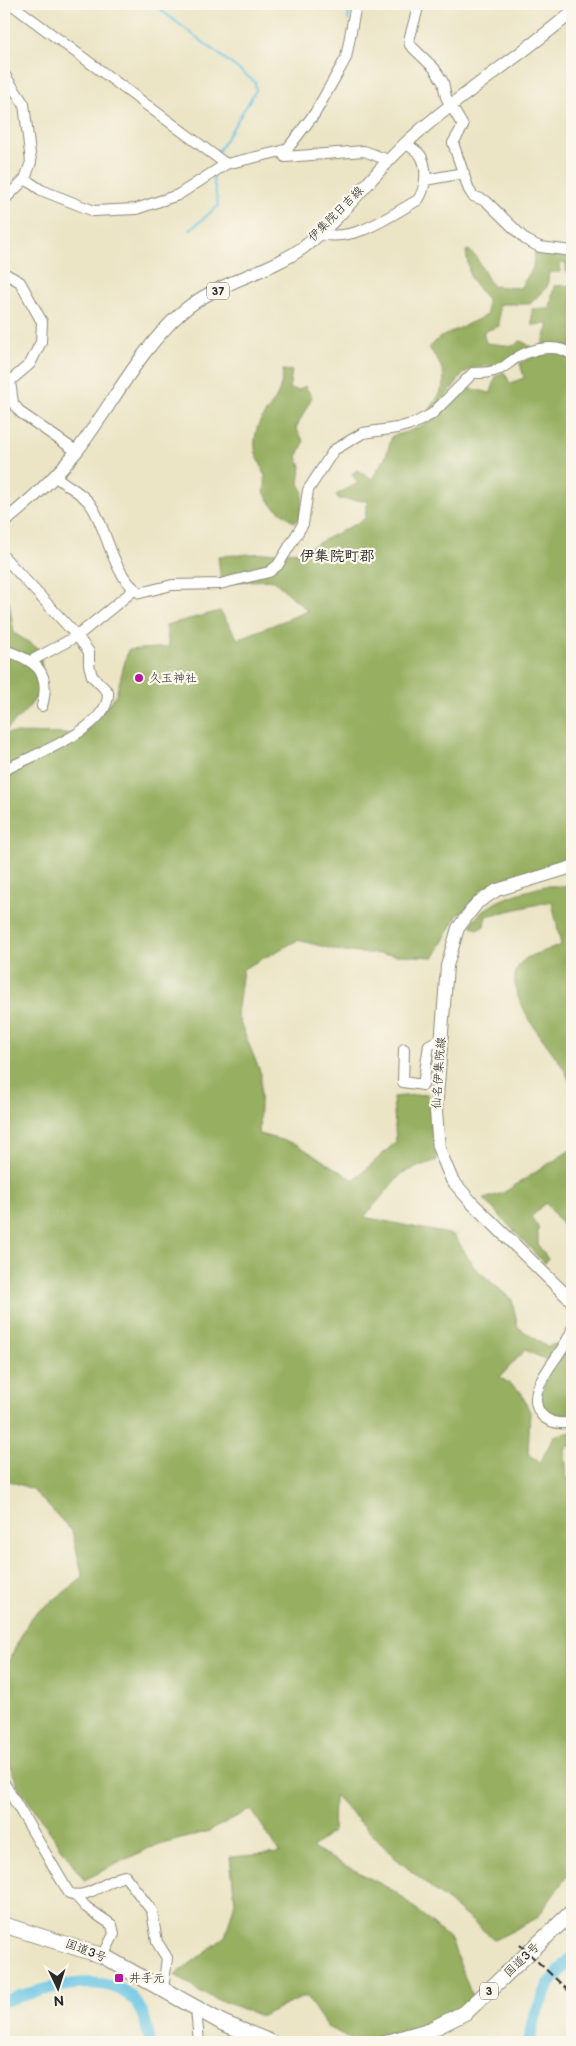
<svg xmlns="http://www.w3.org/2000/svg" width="576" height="2046" font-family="'Balsamiq Sans','Klee One',sans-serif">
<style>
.forest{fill:#96af60;stroke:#606d46}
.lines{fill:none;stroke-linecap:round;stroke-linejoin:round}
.stream{stroke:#66c4e4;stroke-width:2}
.river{stroke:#66c4e4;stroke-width:12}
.minor-casing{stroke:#8b8878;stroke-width:12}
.major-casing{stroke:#8b8878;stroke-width:14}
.highway-casing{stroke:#8b8878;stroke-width:17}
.minor{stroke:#fff;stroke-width:10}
.major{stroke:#fff;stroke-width:12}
.highway{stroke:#fff;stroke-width:15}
.rail{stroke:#2b2b2b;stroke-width:2;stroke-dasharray:8 4;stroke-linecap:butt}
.poi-dot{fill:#b5179e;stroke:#fbf7ec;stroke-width:2}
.labels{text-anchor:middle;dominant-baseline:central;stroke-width:4.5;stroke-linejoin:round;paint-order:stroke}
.shield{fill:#fbf7ec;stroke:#696865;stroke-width:1}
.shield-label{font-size:11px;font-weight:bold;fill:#2b2b2b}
.street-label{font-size:12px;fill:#2b2b2b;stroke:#fbf7ec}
.poi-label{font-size:12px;fill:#2b2b2b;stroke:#fbf7ec;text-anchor:start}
.quarter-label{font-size:15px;font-weight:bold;fill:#2b2b2b;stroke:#fbf7ec}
</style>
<rect width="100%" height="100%" fill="#fbf7ec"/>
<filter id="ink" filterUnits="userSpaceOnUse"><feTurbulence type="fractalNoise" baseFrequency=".02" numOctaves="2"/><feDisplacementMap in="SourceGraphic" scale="10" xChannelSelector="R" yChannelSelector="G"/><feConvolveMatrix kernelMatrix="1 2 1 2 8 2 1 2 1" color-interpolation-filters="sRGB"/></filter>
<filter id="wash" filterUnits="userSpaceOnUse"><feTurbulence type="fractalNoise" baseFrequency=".0096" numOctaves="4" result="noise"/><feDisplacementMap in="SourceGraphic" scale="20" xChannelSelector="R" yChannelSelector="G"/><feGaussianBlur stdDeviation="1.12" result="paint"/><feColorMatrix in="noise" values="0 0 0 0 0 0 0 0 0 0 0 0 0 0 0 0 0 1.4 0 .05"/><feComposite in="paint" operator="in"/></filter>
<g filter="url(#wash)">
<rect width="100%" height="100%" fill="#ebe4c5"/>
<!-- forest -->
<path class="forest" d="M 535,249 L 572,254 L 572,268 L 566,272 L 566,263 L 560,263 L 560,272 L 549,272 L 547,287 L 530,304 L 499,304 L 499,326 L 483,332 L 486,343 L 514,346 L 518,342 L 522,341 L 532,348 L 501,365 L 472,368 L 463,374 L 444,399 L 427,414 C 446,385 452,378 429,348 L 439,338 L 487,315 L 487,300 L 470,277 L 466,251 L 469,250 L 476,257 L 492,286 L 520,288 L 533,268 Z
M 572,285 L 572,862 L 478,897 L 457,916 L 434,957 L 344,952 L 298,940 L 243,969 L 237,1015 L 261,1074 L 259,1134 L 296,1144 L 354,1180 L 396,1142 L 393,1097 L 428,1094 L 437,1160 L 402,1173 L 364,1217 L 454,1235 L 474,1267 L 512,1300 L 518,1327 L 547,1347 L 572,1338 L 572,1418 L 564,1420 L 545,1412 L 539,1399 L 547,1377 L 547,1360 L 525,1350 L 500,1377 L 521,1392 L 530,1412 L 528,1453 L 540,1463 L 554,1436 L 572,1432 L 572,1445 L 567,1447 L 565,1451 L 567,1479 L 572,1478 L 572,1869 L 537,1918 L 495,1940 L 394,1857 L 334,1795 L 333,1831 L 312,1848 L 396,1892 L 451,1940 L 473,1999 L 430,2028 L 354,2040 L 327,2027 L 306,1996 L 261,2016 L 201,1993 L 175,1975 L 225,1937 L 235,1902 L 230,1857 L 280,1853 L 251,1809 L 209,1831 L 149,1848 L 84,1880 L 17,1785 L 4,1746 L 4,1670 L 31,1617 L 83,1578 L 72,1531 L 32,1489 L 4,1479 L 4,733 L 85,734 L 116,695 L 128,650 L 169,647 L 166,625 L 220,611 L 238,639 L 308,611 L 273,580 L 221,582 L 218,556 L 302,551 L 365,519 L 367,501 L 339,499 L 336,495 L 358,483 L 352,474 L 357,470 L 372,479 L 386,456 L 392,436 C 429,427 442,414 467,388 L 491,393 L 496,376 L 504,372 L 510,383 L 524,378 L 520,363 L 539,355 L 549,324 L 532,325 L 532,309 L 550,309 L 554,286 Z
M 283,370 L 292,371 L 289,389 L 299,390 L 305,386 L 312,397 L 296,428 L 304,442 L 297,457 L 301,466 L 299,484 L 303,491 L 300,519 L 294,522 L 272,505 L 264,492 C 270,466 253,463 255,440 C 256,423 264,416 273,403 C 280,393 282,382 283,370 Z
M 9,601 L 14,633 L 39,649 C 48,694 34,703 4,732 L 4,617 Z
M 545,886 L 571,886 L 572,888 L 572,1087 C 569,1080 566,1072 562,1066 C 548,1043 492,984 525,959 C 534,953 550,950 561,945 L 552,901 L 486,916 L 484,926 L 479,929 L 474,928 L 471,924 C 489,899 517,894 545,886 Z
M 572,1149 L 572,1237 L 546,1203 L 531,1217 L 538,1227 L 538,1245 L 548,1259 L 544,1263 L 484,1199 L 503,1193 Z"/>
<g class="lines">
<!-- stream -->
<path class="stream" d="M 153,4 L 255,82 L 256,90 L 218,152
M 348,21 L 350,4
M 317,118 L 325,105
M 190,230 L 218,206 L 213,177"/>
<!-- river -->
<path class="river" d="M 4,2001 C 39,1990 106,1968 134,2000 C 144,2011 147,2028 150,2042
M 529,2042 L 534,2017 L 549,1984 L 572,1957"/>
</g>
</g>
<g filter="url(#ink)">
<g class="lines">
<!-- minor casing -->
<g class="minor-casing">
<path id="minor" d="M 11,4 L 226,164
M 419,4 L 409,40 L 410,45 L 434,68 L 443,82 L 446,97 L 463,126 L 453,143 L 469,190 L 473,196 L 486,201 L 526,240 L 540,247 L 572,251
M 4,74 L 24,104 L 31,162 L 25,179 L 4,200
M 282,151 L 288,148 L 315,113 L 346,58 L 356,4
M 25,179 L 41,190 L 94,211 L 136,209 L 178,195 L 226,164 L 282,151 L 285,157 L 364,151 L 388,160
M 425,180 L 464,173
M 320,234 C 357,242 387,217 418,200 C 426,188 428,169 421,156 C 418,151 410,147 405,143
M 4,273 L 20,282 L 42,322 L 41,342 L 30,364 L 10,381 L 13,403 L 21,413 L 76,451
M 55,476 C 67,487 81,491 91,505 C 109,532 111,574 140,593 L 172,585 L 220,584 L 269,572 L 278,565 L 303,524 L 308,490 L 334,450 L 363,433 L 397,428 L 415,423 L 432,414 L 473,373 C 482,373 491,373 500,369 C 506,366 511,361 516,358 C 533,348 557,343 572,355
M 4,557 L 77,636 L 89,652 L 89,665 L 92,676 L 108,692 C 111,729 32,755 4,770
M 4,650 C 34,660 52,670 42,706
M 31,661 L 77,636 L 134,590
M 404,1049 L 403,1082 L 423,1085 L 429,1045 L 441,1039
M 572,1329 C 566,1354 521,1388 541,1414 C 548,1423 561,1424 572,1423
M 4,1783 L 69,1893 C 87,1901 107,1879 125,1876 L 152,1911 L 157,1942 L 167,1958 L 163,1989
M 75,1895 L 86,1907 L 112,1925 L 114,1934 L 103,1956
M 196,2009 L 199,2042"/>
</g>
<!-- major casing -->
<g class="major-casing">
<path id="major" d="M 4,522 C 30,501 55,478 76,452 C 111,407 138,351 181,313 C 216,282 266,274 304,247 C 346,215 376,168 416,134 C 466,90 522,55 572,12
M 572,867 L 497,890 L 477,903 L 458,928 L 447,966 L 436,1111 L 439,1149 L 452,1180 L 472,1203 L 572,1301"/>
</g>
<!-- highway casing -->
<g class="highway-casing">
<path id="highway" d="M 4,1925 L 103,1956 L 223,2023 L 270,2042
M 389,2042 L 430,2030 L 466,2012 L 572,1912"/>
</g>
<!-- minor -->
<use href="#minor" class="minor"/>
<!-- major -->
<use href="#major" class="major"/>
<!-- highway -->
<use href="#highway" class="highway"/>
<!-- rail -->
<path class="rail" d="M 520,1945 L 572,1994"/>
</g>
</g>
<!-- markers -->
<g class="poi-dot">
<circle cx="139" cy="678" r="5"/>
<rect x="114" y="1973" width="10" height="10" rx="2.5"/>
</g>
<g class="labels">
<!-- shield labels -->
<g class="shield">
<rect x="207" y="282.5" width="22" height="17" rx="4"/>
<rect x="480" y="1982.5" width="18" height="17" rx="4"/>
</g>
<g class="shield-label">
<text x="218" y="291">37</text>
<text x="489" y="1991">3</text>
</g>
<!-- street labels -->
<g class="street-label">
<text transform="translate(336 214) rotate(-45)">伊集院日吉線</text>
<text transform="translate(439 1073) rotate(-86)">仙名伊集院線</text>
<text transform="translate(86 1951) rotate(21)">国道3号</text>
<text transform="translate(522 1960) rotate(-44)">国道3号</text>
</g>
<!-- poi labels -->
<g class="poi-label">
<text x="149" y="678">久玉神社</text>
<text x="129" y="1978">井手元</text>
</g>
<!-- quarter labels -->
<g class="quarter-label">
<text x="337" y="556">伊集院町郡</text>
</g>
</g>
<!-- margin -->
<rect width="576" height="2046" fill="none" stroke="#fbf7ec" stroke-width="20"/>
<!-- north arrow -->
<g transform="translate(58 1988) rotate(176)" stroke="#fbf7ec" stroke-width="4" paint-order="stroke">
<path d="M0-4L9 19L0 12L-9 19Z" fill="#2b2b2b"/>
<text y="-8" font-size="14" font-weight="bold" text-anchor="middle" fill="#2b2b2b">N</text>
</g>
</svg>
